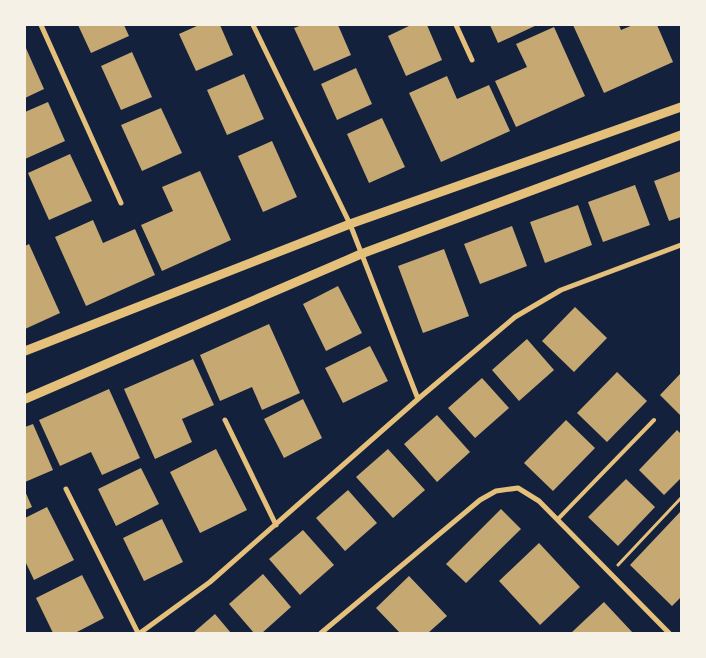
<svg xmlns="http://www.w3.org/2000/svg" width="706" height="658" font-family="'DM Sans',sans-serif">
<style>
.building{fill:#c6a872}
.lines{fill:none;stroke-linecap:round;stroke-linejoin:round}
.path{stroke:#e5c07b;stroke-width:3}
.service{stroke:#e5c07b;stroke-width:4}
.minor{stroke:#e5c07b;stroke-width:5}
.tertiary{stroke:#e5c07b;stroke-width:9}
</style>
<rect width="100%" height="100%" fill="#14213d"/>
<!-- building -->
<path class="building" d="M 78,25 L 124,25 L 129,36 L 91,53 Z
M 199,25 L 220,25 L 233,55 L 196,71 L 179,34 Z
M 302,25 L 338,25 L 351,55 L 314,71 L 294,28 Z
M 411,25 L 427,25 L 442,60 L 406,76 L 388,36 Z
M 490,25 L 537,25 L 498,43 Z
M 573,25 L 619,25 L 621,30 L 633,25 L 657,25 L 673,62 L 604,93 Z
M 554,27 L 585,96 L 516,127 L 495,81 L 527,67 L 516,44 Z
M 25,46 L 44,89 L 25,98 Z
M 132,52 L 152,97 L 121,110 L 101,66 Z
M 356,68 L 372,104 L 337,120 L 321,84 Z
M 244,74 L 264,119 L 227,135 L 207,90 Z
M 447,76 L 457,99 L 489,85 L 510,131 L 441,162 L 409,93 Z
M 48,102 L 65,141 L 25,159 L 25,112 Z
M 161,108 L 182,153 L 142,171 L 121,125 Z
M 382,118 L 405,167 L 369,183 L 347,134 Z
M 272,141 L 297,197 L 263,212 L 238,156 Z
M 70,154 L 92,201 L 49,220 L 28,173 Z
M 200,171 L 231,240 L 162,271 L 141,225 L 173,211 L 162,187 Z
M 681,171 L 681,217 L 669,221 L 654,181 Z
M 635,185 L 650,225 L 603,242 L 588,202 Z
M 578,205 L 592,245 L 545,263 L 530,222 Z
M 93,220 L 103,243 L 135,229 L 155,275 L 86,306 L 55,237 Z
M 512,226 L 527,266 L 480,284 L 464,244 Z
M 29,244 L 60,313 L 25,329 L 25,246 Z
M 444,249 L 469,316 L 423,333 L 398,266 Z
M 338,286 L 362,333 L 326,351 L 303,304 Z
M 575,307 L 607,338 L 574,372 L 542,341 Z
M 269,324 L 300,393 L 262,410 L 252,387 L 220,401 L 200,355 Z
M 527,339 L 554,370 L 519,401 L 492,370 Z
M 370,346 L 388,381 L 343,403 L 325,368 Z
M 193,359 L 214,405 L 182,419 L 192,442 L 155,459 L 124,389 Z
M 617,372 L 647,401 L 607,442 L 577,413 Z
M 681,373 L 681,416 L 660,395 Z
M 482,378 L 509,408 L 475,438 L 448,408 Z
M 109,389 L 140,458 L 102,475 L 91,452 L 60,466 L 39,420 Z
M 303,399 L 322,438 L 284,458 L 264,419 Z
M 437,415 L 470,452 L 437,482 L 404,444 Z
M 566,420 L 595,448 L 553,491 L 524,463 Z
M 33,424 L 53,470 L 25,482 L 25,427 Z
M 677,430 L 681,434 L 681,478 L 664,495 L 639,470 Z
M 216,449 L 247,510 L 200,533 L 170,472 Z
M 388,449 L 425,490 L 393,518 L 356,477 Z
M 141,468 L 159,504 L 116,526 L 98,489 Z
M 626,479 L 655,507 L 618,546 L 588,517 Z
M 348,490 L 377,523 L 345,551 L 316,518 Z
M 25,491 L 32,507 L 25,510 Z
M 47,507 L 74,560 L 34,580 L 25,561 L 25,518 Z
M 501,509 L 521,529 L 466,583 L 446,564 Z
M 681,511 L 681,597 L 672,606 L 630,565 Z
M 162,519 L 183,562 L 144,581 L 123,538 Z
M 303,530 L 334,565 L 300,595 L 269,559 Z
M 539,543 L 580,587 L 540,625 L 499,581 Z
M 263,574 L 291,607 L 262,633 L 254,633 L 229,604 Z
M 82,575 L 104,618 L 75,633 L 53,633 L 36,598 Z
M 409,576 L 447,616 L 428,633 L 400,633 L 376,608 Z
M 604,602 L 633,633 L 571,633 Z
M 215,614 L 231,633 L 193,633 Z"/>
<g class="lines">
<!-- path -->
<path class="path" d="M 618,565 L 681,498"/>
<!-- service -->
<path class="service" d="M 558,519 L 654,420"/>
<!-- minor -->
<path class="minor" d="M 41,25 L 121,203
M 253,25 L 350,224 L 418,399
M 456,25 L 472,60
M 225,420 L 276,525
M 66,489 L 138,633
M 140,633 L 210,582 L 418,399 L 515,317 L 561,290 L 681,245
M 321,633 L 480,500 L 496,491 L 518,488 L 539,501 L 669,633"/>
<!-- tertiary -->
<path class="tertiary" d="M 25,351 L 350,224 L 681,107
M 25,399 L 361,254 L 681,135"/>
</g>
<!-- border -->
<rect width="706" height="658" fill="none" stroke="#f6f1e7" stroke-width="52"/>
</svg>
